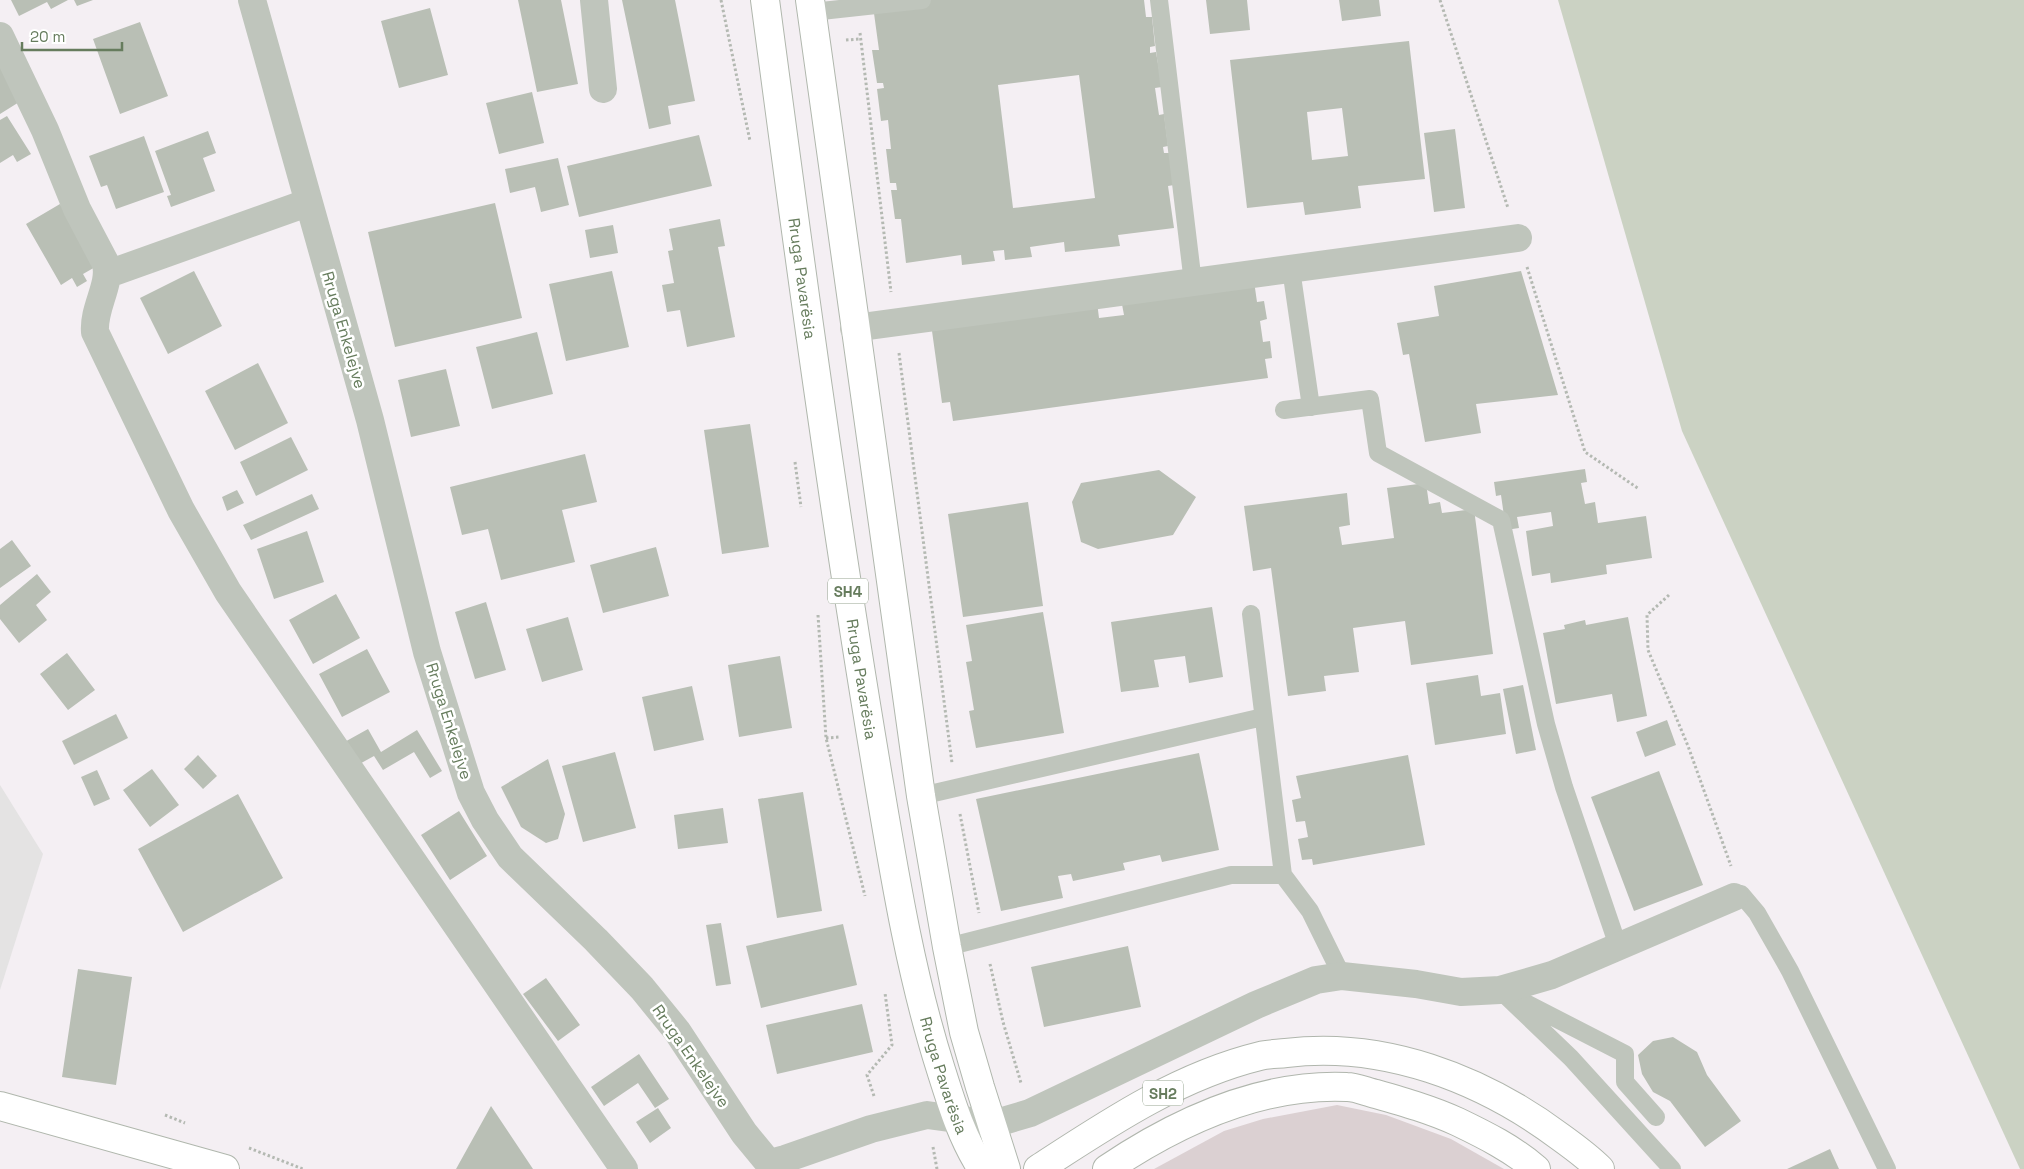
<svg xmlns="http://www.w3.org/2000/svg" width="2024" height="1169" font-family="'Space Grotesk',sans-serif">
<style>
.built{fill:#e4e3e3}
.green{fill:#dbd0d2}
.water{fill:#cbd2c3}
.building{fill:#b9bfb5;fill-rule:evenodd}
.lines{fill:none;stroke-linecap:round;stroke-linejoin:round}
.primary-casing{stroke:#b0b7ad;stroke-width:30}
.highway-casing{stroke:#b0b6ad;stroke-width:30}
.path{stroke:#b4b9b2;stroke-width:3;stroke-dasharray:2.5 2.5;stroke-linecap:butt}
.lane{stroke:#bfc5bc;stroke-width:18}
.street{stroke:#bfc5bc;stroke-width:28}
.primary{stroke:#fff;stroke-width:28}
.highway{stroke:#fff;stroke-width:28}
.labels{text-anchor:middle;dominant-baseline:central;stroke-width:5;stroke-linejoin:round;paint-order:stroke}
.shield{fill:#fff;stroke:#94a38e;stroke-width:1}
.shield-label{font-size:15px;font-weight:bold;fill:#667c5d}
.street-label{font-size:16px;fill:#667c5d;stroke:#fff}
</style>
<rect width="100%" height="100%" fill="#f4eff3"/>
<!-- built -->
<path class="built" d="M 0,785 L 43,854 L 0,990 Z"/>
<!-- green -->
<path class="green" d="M 1337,1105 L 1386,1115 L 1451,1139 L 1504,1169 L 1154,1169 L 1224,1131 L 1263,1119 Z"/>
<!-- water -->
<path class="water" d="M 1558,0 L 2024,0 L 2024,1169 L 2020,1169 L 1682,431 Z"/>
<!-- building -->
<path class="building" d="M 11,0 L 68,0 L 51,9 L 47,2 L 19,16 Z
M 74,0 L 93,0 L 77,6 Z
M 518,0 L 561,0 L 578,84 L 537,92 Z
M 622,0 L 675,0 L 695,101 L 668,106 L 671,124 L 649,129 Z
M 917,0 L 1144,0 L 1146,17 L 1152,17 L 1155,46 L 1150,47 L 1150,53 L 1156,52 L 1162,87 L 1155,88 L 1159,115 L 1164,114 L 1168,146 L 1163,147 L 1164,153 L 1170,153 L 1174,185 L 1168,186 L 1174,228 L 1118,235 L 1120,246 L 1065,252 L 1064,242 L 1030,247 L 1032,257 L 1005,260 L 1004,250 L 993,251 L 995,261 L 962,265 L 961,255 L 906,263 L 901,219 L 895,219 L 891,190 L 897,190 L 896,183 L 890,183 L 886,149 L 891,149 L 888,120 L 881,121 L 877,89 L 884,88 L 883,83 L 877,83 L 872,50 L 879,50 L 873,6 ZM 1079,75 L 1095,198 L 1013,208 L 998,85 Z
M 1206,0 L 1247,0 L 1250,30 L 1210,34 Z
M 1339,0 L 1379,0 L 1381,16 L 1342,21 Z
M 430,8 L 448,75 L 399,88 L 381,21 Z
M 140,22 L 168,96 L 120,114 L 93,39 Z
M 1409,41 L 1425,179 L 1358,186 L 1361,208 L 1305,215 L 1303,202 L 1247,208 L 1230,60 ZM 1342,108 L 1348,156 L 1312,160 L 1307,112 Z
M 0,59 L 24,99 L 0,114 Z
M 532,92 L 544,143 L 499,154 L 486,103 Z
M 7,116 L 31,154 L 17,162 L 13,155 L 0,163 L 0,120 Z
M 1455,129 L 1465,208 L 1434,212 L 1424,133 Z
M 208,131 L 216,153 L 203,158 L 215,191 L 171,207 L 167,196 L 171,195 L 155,151 Z
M 699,135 L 712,186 L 579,217 L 567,166 Z
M 144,136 L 164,192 L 116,209 L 107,185 L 101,187 L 89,156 Z
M 558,158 L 569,205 L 541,212 L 535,187 L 510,193 L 505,169 Z
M 495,203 L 522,318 L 395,347 L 368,232 Z
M 60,204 L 97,266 L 83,274 L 87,281 L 77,287 L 72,278 L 61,285 L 26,224 Z
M 720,219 L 725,246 L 718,247 L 735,337 L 687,347 L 680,310 L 667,312 L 662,285 L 674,283 L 668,251 L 673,250 L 669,229 Z
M 613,225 L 618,253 L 590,258 L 585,230 Z
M 194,271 L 222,326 L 168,354 L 140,298 Z
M 612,271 L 629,347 L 566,361 L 549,284 Z
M 1521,271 L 1558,395 L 1476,404 L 1481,433 L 1425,442 L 1409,354 L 1403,355 L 1397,323 L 1439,316 L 1434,286 Z
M 1254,281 L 1257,302 L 1264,301 L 1267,319 L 1260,321 L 1263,342 L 1270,341 L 1272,358 L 1265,359 L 1268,378 L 953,421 L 950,402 L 942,403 L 932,331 L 1097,302 L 1099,318 L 1124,315 L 1121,299 Z
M 537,332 L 553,394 L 492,409 L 476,347 Z
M 258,363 L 288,423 L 235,450 L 205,391 Z
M 446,369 L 460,426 L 411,437 L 398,380 Z
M 750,424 L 769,547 L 722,554 L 704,430 Z
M 291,437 L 308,470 L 256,496 L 240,462 Z
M 585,454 L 597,502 L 562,510 L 575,562 L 501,580 L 488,529 L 462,535 L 450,487 Z
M 1585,469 L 1587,482 L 1581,483 L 1585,504 L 1595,502 L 1598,523 L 1646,516 L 1652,558 L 1606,565 L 1607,574 L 1551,583 L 1550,573 L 1532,576 L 1526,531 L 1553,526 L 1551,512 L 1517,517 L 1519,528 L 1506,530 L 1501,495 L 1496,496 L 1494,482 Z
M 1159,470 L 1196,497 L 1173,535 L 1098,549 L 1081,542 L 1072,502 L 1081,483 Z
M 1426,483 L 1429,504 L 1440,502 L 1442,513 L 1474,509 L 1493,654 L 1411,665 L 1405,621 L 1353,628 L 1359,672 L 1324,676 L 1326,691 L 1288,696 L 1271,568 L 1253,571 L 1244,506 L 1347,493 L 1350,525 L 1339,527 L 1342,545 L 1394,538 L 1387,488 Z
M 237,490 L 244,503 L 227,511 L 222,497 Z
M 312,494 L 319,509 L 251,540 L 243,525 Z
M 1028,502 L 1043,606 L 963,617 L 948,514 Z
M 307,531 L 324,582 L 274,599 L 257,549 Z
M 12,540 L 31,566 L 0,588 L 0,549 Z
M 656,547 L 669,596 L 603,613 L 590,565 Z
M 37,574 L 51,592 L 36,605 L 47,620 L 19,643 L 0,619 L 0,605 Z
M 336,594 L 360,638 L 313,664 L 289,620 Z
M 486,602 L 506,670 L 475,679 L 455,612 Z
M 1212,607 L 1223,677 L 1189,683 L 1185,656 L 1154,660 L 1159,687 L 1121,692 L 1111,622 Z
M 1043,612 L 1064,733 L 976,748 L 969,711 L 974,710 L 966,662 L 972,661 L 966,625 Z
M 568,617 L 583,670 L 542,682 L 526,629 Z
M 1628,617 L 1647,716 L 1617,722 L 1612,694 L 1556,704 L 1543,633 L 1565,629 L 1564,625 L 1585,620 L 1586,625 Z
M 367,649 L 390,692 L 342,717 L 319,674 Z
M 67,653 L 95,690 L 68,710 L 40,674 Z
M 780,656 L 792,728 L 739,737 L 728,665 Z
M 1478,675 L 1481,696 L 1500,693 L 1506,734 L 1435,745 L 1426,683 Z
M 1523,685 L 1536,750 L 1516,754 L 1503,689 Z
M 692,686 L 704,740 L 654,751 L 642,697 Z
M 116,714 L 128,738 L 74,765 L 62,741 Z
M 1667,720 L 1676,745 L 1645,757 L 1636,732 Z
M 368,729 L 381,752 L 417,730 L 442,771 L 430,778 L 414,752 L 383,770 L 374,756 L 354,767 L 341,744 Z
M 615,752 L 636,828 L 583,842 L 562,766 Z
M 1199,753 L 1219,850 L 1162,862 L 1160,855 L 1123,863 L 1125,870 L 1073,881 L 1071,874 L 1058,876 L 1063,898 L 1001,911 L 976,799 Z
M 198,755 L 217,776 L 203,789 L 184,769 Z
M 1408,755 L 1425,845 L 1313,865 L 1312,859 L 1302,860 L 1298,839 L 1308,837 L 1305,821 L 1296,822 L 1292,800 L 1301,798 L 1296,776 Z
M 548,759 L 565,814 L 558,839 L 546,843 L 521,827 L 501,787 Z
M 152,769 L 179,805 L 150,827 L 123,790 Z
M 97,770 L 110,799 L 94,806 L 81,777 Z
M 1659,771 L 1703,885 L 1634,911 L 1591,797 Z
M 803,792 L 822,911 L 777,918 L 758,799 Z
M 238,794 L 283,878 L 183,932 L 138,849 Z
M 723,808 L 728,843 L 678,849 L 674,815 Z
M 459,811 L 487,856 L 450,880 L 421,835 Z
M 721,923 L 731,984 L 716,986 L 706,925 Z
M 843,924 L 857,985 L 761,1008 L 746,946 Z
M 1128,946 L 1141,1007 L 1044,1027 L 1031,967 Z
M 78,969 L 132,977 L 116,1085 L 62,1077 Z
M 546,978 L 580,1025 L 558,1041 L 523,994 Z
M 862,1004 L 873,1052 L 777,1074 L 766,1025 Z
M 1673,1037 L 1697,1052 L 1707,1075 L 1741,1121 L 1705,1147 L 1670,1101 L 1653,1092 L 1642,1074 L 1638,1055 L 1653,1041 Z
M 639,1054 L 669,1099 L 655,1108 L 638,1083 L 604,1106 L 591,1087 Z
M 491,1106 L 533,1169 L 456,1169 Z
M 658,1108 L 671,1128 L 650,1143 L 636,1122 Z
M 1830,1149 L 1839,1169 L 1787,1169 Z"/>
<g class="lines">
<!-- primary casing -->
<g class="primary-casing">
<g id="primary">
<path id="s1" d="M 765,0 C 799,257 834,515 877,771 C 894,872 910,973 941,1070 C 952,1105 962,1138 982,1169"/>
<path d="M 810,0 L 921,796 L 947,947 L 964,1032 L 980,1087 L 1006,1169"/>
<path d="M 0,1106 L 225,1169"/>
</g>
</g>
<!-- highway casing -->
<g class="highway-casing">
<path id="highway" d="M 1038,1169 C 1107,1124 1178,1076 1260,1056 C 1268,1054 1278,1054 1286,1053 C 1383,1041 1481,1078 1559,1136 C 1573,1146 1587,1156 1600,1169
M 1107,1169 C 1177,1122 1260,1083 1347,1087 C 1356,1087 1367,1092 1376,1094 C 1404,1102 1432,1110 1458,1122 C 1485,1135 1513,1149 1536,1169"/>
</g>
<!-- path -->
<path class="path" d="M 721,0 L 750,141
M 1440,0 L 1508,208
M 860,33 L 891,292
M 846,40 L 860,39
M 1527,267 L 1585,452 L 1639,489
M 899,353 L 952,763
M 795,462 L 801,507
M 1669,595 L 1647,615 L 1648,650 L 1688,746 L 1731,866
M 818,615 L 826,738 L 865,896
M 826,738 L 840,737
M 960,814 L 979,913
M 990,964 L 1003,1022 L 1021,1083
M 874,1096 L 867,1075 L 892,1045 L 885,993
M 165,1115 L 185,1123
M 933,1147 L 937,1169
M 249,1148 L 303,1169"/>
<!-- lane -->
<path class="lane" d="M 1159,0 L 1193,283
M 812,12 L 922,0
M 1291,269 L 1311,407
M 1284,410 L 1370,399 L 1378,453 L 1501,520 L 1546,724 L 1564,787 L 1618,946
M 1251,614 L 1283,875
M 921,796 L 1263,717
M 1741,894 L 1757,913 L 1790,971 L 1887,1169
M 947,947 L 1231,875 L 1283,875 L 1310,911 L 1342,976
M 1500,990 L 1571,1058 L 1672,1169
M 1516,998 L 1625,1054 L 1625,1082 L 1656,1117"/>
<!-- street -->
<path class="street" d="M 252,0 L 370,420 L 427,652 L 471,793 L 485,820 L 510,857 L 596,940 L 642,988 L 677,1031 L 744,1133 L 767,1161 L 774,1162 L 785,1159 L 871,1129 L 927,1115 L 993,1124 L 1030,1113 L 1256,1005 L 1316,980 L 1342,976 L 1416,984 L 1461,992 L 1500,990 L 1552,975 L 1734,897
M 594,0 L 603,89
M 0,36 L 45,130 L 77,209 L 106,264 C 111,285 93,308 95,332 L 181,510 L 228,592 L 624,1169
M 108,274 L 307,203
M 854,328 L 1518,238"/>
<!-- primary -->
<use href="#primary" class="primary"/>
<!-- highway -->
<use href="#highway" class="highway"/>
</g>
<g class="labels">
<!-- shield labels -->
<g class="shield">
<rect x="828" y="578.5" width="40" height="25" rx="4"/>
<rect x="1143" y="1080.5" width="40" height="25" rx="4"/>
</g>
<g class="shield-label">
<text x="848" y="591">SH4</text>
<text x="1163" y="1093">SH2</text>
</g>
<!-- street labels -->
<g class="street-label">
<text stroke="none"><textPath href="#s1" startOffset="281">Rruga Pavarësia</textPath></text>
<text transform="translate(344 330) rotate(74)">Rruga Enkelejve</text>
<text stroke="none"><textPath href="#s1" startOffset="686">Rruga Pavarësia</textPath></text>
<text transform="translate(449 721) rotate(73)">Rruga Enkelejve</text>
<text transform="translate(691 1056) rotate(55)">Rruga Enkelejve</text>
<text stroke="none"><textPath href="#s1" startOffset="1091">Rruga Pavarësia</textPath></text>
</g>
</g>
<!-- scale -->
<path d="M22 42v8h100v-8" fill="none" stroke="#667c5d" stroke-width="2.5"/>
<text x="30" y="42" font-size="15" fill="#667c5d" stroke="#ffffff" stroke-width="4" paint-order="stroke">20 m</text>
</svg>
